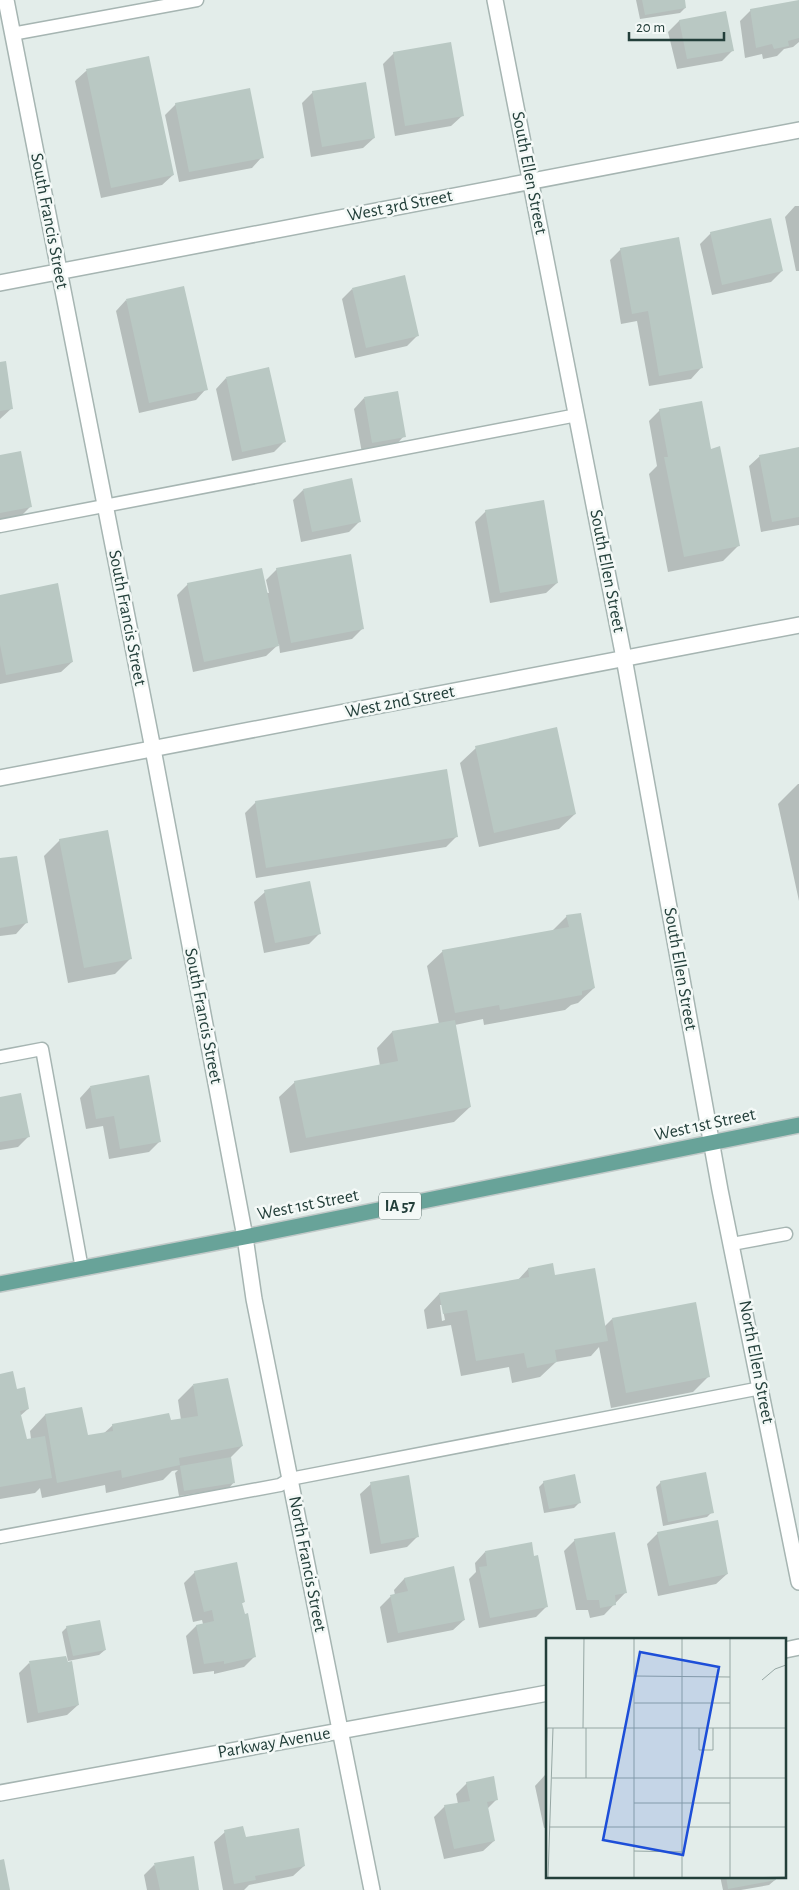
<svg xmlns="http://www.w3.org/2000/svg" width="799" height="1890" font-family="'Alegreya Sans',sans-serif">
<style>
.shadow{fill:#0003;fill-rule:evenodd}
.building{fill:#b9c8c3}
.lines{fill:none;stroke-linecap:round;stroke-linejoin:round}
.service-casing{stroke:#a6b5b2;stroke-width:15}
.minor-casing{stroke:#a6b5b2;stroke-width:18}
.primary-casing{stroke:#c1c9c8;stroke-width:18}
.service{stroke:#fff;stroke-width:12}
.minor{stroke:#fff;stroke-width:15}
.primary{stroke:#68a399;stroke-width:15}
.labels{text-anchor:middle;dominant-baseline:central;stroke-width:5;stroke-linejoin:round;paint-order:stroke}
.shield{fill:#f4f9f7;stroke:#627773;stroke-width:1}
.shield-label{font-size:16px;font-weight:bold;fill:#233f3a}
.street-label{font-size:18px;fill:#233f3a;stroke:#f4f9f7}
.inset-road{fill:none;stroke:#96a7a4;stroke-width:1}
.view{fill:#1d4ed8;fill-opacity:0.15;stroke:#1d4ed8;stroke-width:2.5}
.inset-edge{fill:none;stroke:#233f3a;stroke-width:2.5}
</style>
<rect width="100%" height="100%" fill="#e3edea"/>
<!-- shadow -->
<path class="shadow" d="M 636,0 L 683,0 L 685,8 L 680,13 L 640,19 Z
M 799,4 L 799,42 L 793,47 L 784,49 L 777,56 L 763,59 L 762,54 L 745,58 L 740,21 L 751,10 Z
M 725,12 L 733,50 L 722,61 L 677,69 L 668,32 L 679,21 Z
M 394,53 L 462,116 L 451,126 L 395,136 L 383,64 Z
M 148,58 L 173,175 L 162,185 L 101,198 L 75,81 L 86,71 Z
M 313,92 L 374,138 L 363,148 L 311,157 L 302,103 Z
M 176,104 L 262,157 L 252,168 L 179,182 L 165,115 Z
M 795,206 L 799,206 L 799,271 L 796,271 L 785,217 Z
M 711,233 L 782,271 L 771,282 L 712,295 L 700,244 Z
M 621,249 L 701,368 L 691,379 L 649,386 L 637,321 L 621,324 L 610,260 Z
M 352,289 L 418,335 L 407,346 L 355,358 L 342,299 Z
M 126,300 L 206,389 L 196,400 L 139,413 L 116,311 Z
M 0,363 L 12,408 L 0,419 Z
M 226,378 L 284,442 L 274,452 L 232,461 L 216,389 Z
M 364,398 L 404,436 L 394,447 L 362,453 L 354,409 Z
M 660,410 L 710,451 L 738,546 L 723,561 L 668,572 L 649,474 L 657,466 L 649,421 Z
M 799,448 L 799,525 L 761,532 L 749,466 L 760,456 Z
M 0,456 L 31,506 L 20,517 L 0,521 Z
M 303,490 L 360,521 L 349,532 L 301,542 L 293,500 Z
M 486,511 L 557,583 L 546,593 L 490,603 L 475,522 Z
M 277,569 L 363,628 L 352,639 L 280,653 L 279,644 L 266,656 L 193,672 L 177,595 L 188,584 L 269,593 L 266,580 Z
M 0,596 L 72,662 L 61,672 L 0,684 Z
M 476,748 L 575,814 L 559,829 L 479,847 L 460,763 Z
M 798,784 L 799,784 L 799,901 L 778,804 Z
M 256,802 L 457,836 L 446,847 L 256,878 L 245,813 Z
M 60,840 L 131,958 L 115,974 L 68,983 L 44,856 Z
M 0,860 L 26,923 L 16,934 L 0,936 Z
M 265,892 L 319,934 L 309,944 L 264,953 L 254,902 Z
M 567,916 L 594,988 L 578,1003 L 571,1005 L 565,1010 L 484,1025 L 483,1019 L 455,1025 L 470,1107 L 454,1122 L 290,1153 L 279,1097 L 295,1082 L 380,1066 L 377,1048 L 392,1032 L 439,1024 L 427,966 L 443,951 L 552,931 Z
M 90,1087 L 160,1141 L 149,1152 L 109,1159 L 103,1126 L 86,1129 L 80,1098 Z
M 0,1098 L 29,1136 L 18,1147 L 0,1150 Z
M 528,1269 L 554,1277 L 604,1327 L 612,1319 L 709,1376 L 693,1392 L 611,1408 L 599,1347 L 591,1356 L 556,1362 L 540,1377 L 512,1383 L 509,1367 L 461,1376 L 451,1325 L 427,1329 L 424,1310 L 439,1294 L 517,1281 ZM 440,1305 L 442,1305 L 445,1320 L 442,1321 Z
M 0,1375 L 16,1390 L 28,1409 L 20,1416 L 26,1440 L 31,1439 L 30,1431 L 45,1415 L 81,1408 L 87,1437 L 103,1434 L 113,1425 L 181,1420 L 178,1400 L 193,1385 L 242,1446 L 230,1458 L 234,1482 L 229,1488 L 179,1496 L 175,1473 L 178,1470 L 172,1471 L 163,1480 L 106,1493 L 105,1485 L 42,1498 L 40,1488 L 35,1493 L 0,1499 Z
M 544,1482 L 579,1503 L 574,1508 L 544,1513 L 539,1487 Z
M 661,1482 L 712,1512 L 707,1517 L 663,1526 L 656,1487 Z
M 371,1484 L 418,1536 L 407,1547 L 370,1554 L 360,1494 Z
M 658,1533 L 727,1574 L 716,1584 L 658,1596 L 647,1544 Z
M 575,1540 L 626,1592 L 604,1615 L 590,1618 L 588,1610 L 576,1610 L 564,1551 Z
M 485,1552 L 547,1606 L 536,1617 L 479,1628 L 469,1579 L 476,1572 L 475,1563 Z
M 453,1567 L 464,1620 L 453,1630 L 387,1643 L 380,1607 L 390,1597 L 395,1595 L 394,1590 L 404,1579 Z
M 195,1572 L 244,1602 L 241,1604 L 255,1656 L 244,1667 L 214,1674 L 214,1671 L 193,1674 L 186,1636 L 196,1626 L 203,1624 L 202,1620 L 193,1622 L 184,1583 Z
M 67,1627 L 105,1650 L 99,1655 L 68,1661 L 62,1632 Z
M 29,1663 L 78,1705 L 67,1715 L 27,1723 L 19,1673 Z
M 545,1775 L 548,1775 L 548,1827 L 544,1828 L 535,1786 Z
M 467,1783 L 497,1799 L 487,1809 L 494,1841 L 483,1851 L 444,1859 L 434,1817 L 445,1806 L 458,1804 L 456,1794 Z
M 225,1832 L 245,1839 L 304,1866 L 293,1876 L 249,1885 L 244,1890 L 223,1890 L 214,1842 Z
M 154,1865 L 198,1890 L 147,1890 L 144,1875 Z
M 720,1876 L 774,1876 L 775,1880 L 769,1885 L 741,1890 L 723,1890 Z"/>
<!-- building -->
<path class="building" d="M 642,0 L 685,0 L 686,8 L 645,15 Z
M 799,0 L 799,38 L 788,41 L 789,46 L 774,49 L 772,44 L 756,48 L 750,9 Z
M 726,11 L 734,51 L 687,59 L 679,20 Z
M 451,42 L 464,116 L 405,126 L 393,52 Z
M 149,56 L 174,175 L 111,188 L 86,69 Z
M 366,82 L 375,138 L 322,147 L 312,91 Z
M 250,88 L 264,158 L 189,172 L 175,103 Z
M 771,218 L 783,271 L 722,285 L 710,232 Z
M 679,237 L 703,368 L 659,376 L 648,311 L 632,314 L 620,248 Z
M 405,275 L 419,336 L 366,348 L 352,288 Z
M 184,286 L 208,390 L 149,403 L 126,299 Z
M 6,361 L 13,409 L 0,411 L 0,362 Z
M 269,367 L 286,442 L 242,452 L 226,377 Z
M 398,391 L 406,437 L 372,443 L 364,397 Z
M 702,401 L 711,449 L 720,446 L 740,546 L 684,557 L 664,457 L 668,457 L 659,409 Z
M 799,447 L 799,517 L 772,522 L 759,455 Z
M 21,451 L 32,507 L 0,513 L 0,455 Z
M 352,478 L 361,522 L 312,532 L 303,489 Z
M 544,500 L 558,583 L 500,593 L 485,510 Z
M 351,554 L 364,629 L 291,643 L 276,568 Z
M 262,568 L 279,646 L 204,662 L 187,583 Z
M 58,583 L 73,662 L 6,675 L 0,645 L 0,595 Z
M 557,727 L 576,814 L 494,833 L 475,746 Z
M 447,769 L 458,837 L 266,868 L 255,801 Z
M 108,830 L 132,959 L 84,968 L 59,839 Z
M 17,856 L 28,923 L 0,928 L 0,858 Z
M 310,881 L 321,934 L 275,943 L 264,890 Z
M 581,913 L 595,988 L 582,991 L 582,995 L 500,1010 L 499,1005 L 455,1013 L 442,950 L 569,927 L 566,915 Z
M 455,1020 L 471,1107 L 306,1138 L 294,1081 L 398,1061 L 392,1031 Z
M 149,1075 L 161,1142 L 120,1149 L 114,1116 L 96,1119 L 90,1086 Z
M 21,1093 L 30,1137 L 0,1142 L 0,1097 Z
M 553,1263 L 555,1275 L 595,1268 L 608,1341 L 555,1350 L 557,1362 L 527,1368 L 524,1353 L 476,1361 L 467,1310 L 443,1314 L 439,1293 L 529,1277 L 528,1268 Z
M 696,1302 L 710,1377 L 626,1393 L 612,1318 Z
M 13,1371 L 17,1389 L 25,1387 L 29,1409 L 20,1411 L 27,1439 L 45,1436 L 52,1478 L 0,1487 L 0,1374 Z
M 228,1378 L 243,1446 L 179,1458 L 180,1465 L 122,1478 L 121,1470 L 57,1483 L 45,1414 L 82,1407 L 88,1435 L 113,1431 L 112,1424 L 169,1413 L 171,1420 L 198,1416 L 193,1384 Z
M 231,1457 L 235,1483 L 184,1491 L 180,1466 Z
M 706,1472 L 714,1513 L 668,1522 L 660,1481 Z
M 575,1474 L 581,1503 L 549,1509 L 543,1481 Z
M 409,1475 L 419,1537 L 381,1544 L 370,1482 Z
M 718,1520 L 728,1574 L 669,1586 L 657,1532 Z
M 615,1532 L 627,1593 L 615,1595 L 616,1605 L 600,1608 L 599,1600 L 587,1600 L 574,1539 Z
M 532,1542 L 534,1556 L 538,1555 L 548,1607 L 490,1618 L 479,1567 L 487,1566 L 485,1551 Z
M 237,1562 L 245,1602 L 242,1603 L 245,1614 L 248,1613 L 256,1657 L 224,1664 L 224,1661 L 204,1664 L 196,1625 L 214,1621 L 212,1610 L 204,1612 L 194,1571 Z
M 454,1566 L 465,1620 L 398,1633 L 390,1595 L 408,1591 L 404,1578 Z
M 100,1620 L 106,1650 L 73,1656 L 66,1626 Z
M 66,1656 L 68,1662 L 72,1661 L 79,1705 L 38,1713 L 29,1661 Z
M 494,1776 L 498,1800 L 487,1802 L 495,1841 L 454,1849 L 444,1805 L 470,1801 L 466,1782 Z
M 243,1826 L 246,1837 L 299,1828 L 305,1866 L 255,1876 L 256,1880 L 234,1884 L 224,1830 Z
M 194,1856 L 199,1890 L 160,1890 L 154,1863 Z
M 4,1859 L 10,1890 L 0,1890 L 0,1860 Z
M 726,1876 L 775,1876 L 776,1880 L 728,1889 Z"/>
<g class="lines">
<!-- service casing -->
<g class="service-casing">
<path id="service" d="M 12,34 L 197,0
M 0,526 L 577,415
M 0,1057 L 42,1049 L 82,1269
M 732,1244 L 786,1234
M 0,1537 L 280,1485 L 290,1479 L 761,1388"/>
</g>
<!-- minor casing -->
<g class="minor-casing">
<path id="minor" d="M 6,0 L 153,749 L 245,1237 L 254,1299 L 372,1890
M 495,0 L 624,658 L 720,1190 L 799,1582
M 0,283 L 799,130
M 0,778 L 799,625
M 785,1650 L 799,1647
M 0,1793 L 548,1693"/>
</g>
<!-- primary casing -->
<g class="primary-casing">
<path id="primary" d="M 0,1284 L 245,1237 L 799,1125"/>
</g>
<!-- service -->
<use href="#service" class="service"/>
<!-- minor -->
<use href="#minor" class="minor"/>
<!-- primary -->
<use href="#primary" class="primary"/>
</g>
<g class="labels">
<!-- shield labels -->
<rect class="shield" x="379" y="1192.5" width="42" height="27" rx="4"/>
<g class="shield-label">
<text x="400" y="1206">IA 57</text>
</g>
<!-- street labels -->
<g class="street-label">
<text transform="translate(529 173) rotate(79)">South Ellen Street</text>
<text transform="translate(400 206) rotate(-11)">West 3rd Street</text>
<text transform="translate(49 221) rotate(79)">South Francis Street</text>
<text transform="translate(607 571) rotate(79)">South Ellen Street</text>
<text transform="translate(127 618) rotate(79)">South Francis Street</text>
<text transform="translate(400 702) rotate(-11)">West 2nd Street</text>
<text transform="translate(680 969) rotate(80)">South Ellen Street</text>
<text transform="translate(203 1016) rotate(79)">South Francis Street</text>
<text transform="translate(705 1125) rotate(-12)">West 1st Street</text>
<text transform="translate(308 1205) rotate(-11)">West 1st Street</text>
<text transform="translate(756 1362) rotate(79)">North Ellen Street</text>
<text transform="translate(307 1564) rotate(79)">North Francis Street</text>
<text transform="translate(274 1743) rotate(-10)">Parkway Avenue</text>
</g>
</g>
<!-- overview -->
<g transform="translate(546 1638)">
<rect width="240" height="240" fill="#e3edea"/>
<path class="inset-road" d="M 136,0 L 136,240M 88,38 L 184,39M 216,42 L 229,31 L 240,27M 88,65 L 184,65M 0,90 L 240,90M 37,90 L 38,0M 153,90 L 153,112 L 167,112 L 167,90M 0,133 L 1,90M 6,140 L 240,140M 40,140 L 40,90M 88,165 L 184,165M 3,189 L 240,189M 88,213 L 136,214M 2,240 L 7,90M 88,240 L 88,0M 184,240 L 184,0M 196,240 L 240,239"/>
<path class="view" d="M 94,14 L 173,29 L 137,217 L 57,202 Z"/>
<rect width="240" height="240" class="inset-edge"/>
</g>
<!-- scale -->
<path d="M629 32v8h95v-8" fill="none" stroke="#233f3a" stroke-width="2.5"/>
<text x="636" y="32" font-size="15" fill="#233f3a" stroke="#f4f9f7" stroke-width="4" paint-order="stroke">20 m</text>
</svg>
